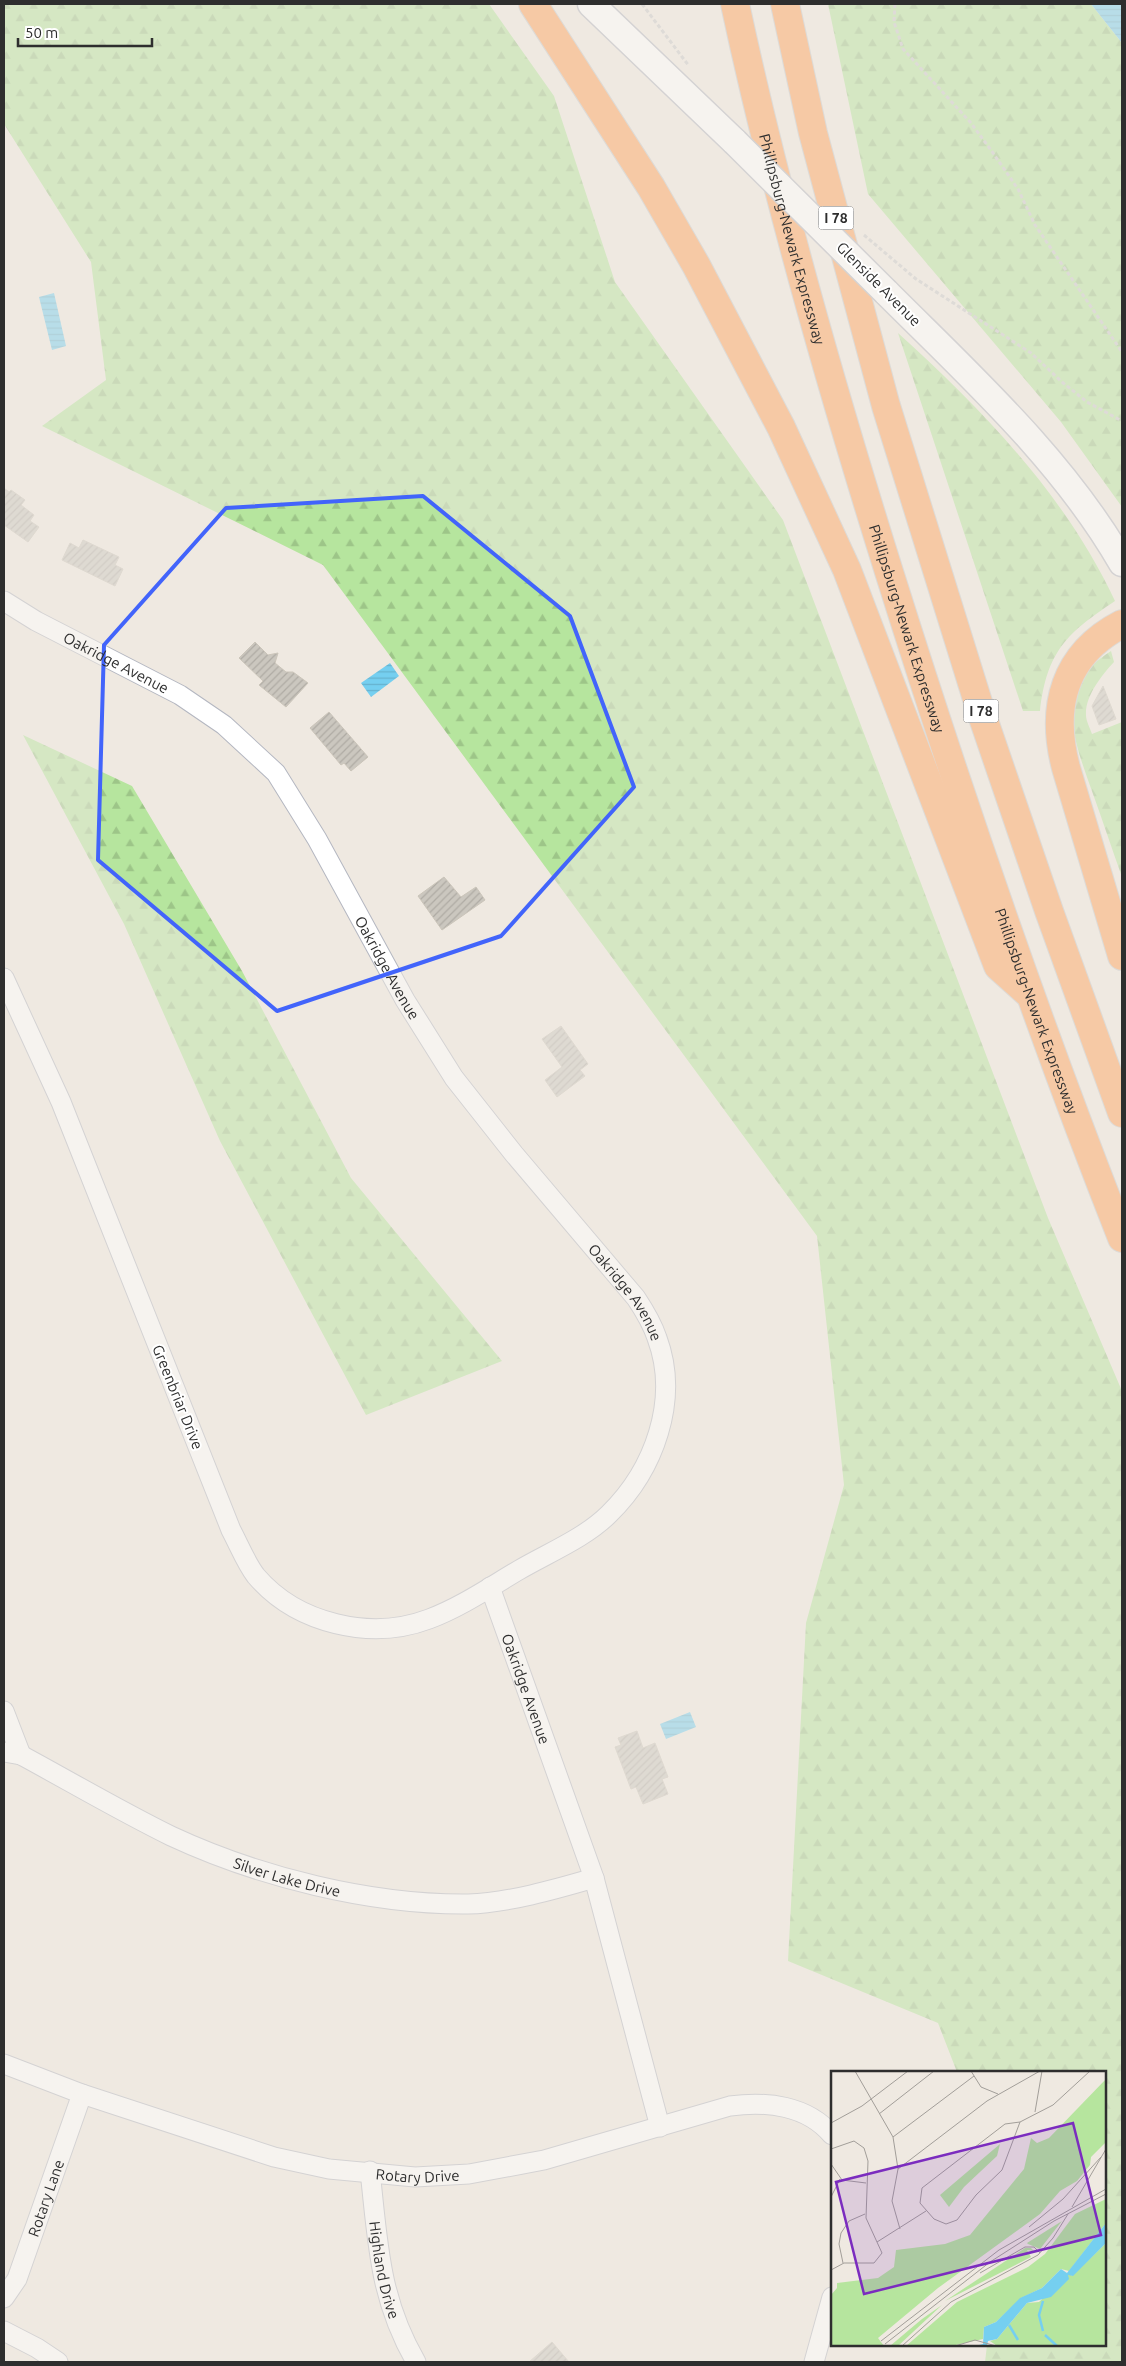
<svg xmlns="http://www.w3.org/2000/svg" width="1126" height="2366" font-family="Ubuntu,sans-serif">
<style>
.forest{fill:url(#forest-firs)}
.water{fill:url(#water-rules)}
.building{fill:url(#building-hatch);stroke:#cbc5ba}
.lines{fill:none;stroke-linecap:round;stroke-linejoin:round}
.minor-casing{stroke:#b4b7c1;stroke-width:21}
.secondary-casing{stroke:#b4b7c1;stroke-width:29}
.motorway-casing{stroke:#c9c9c9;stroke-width:30}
.path{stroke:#c9c9c9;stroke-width:3;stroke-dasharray:4 2.5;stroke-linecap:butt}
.minor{stroke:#fff;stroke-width:19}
.secondary{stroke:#fff;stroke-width:26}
.motorway{stroke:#ffa35c;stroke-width:28}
.secondary-bridge-casing{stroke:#b4b7c1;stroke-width:29;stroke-linecap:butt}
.secondary-bridge{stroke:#fff;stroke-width:26}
.marked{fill:none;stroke:#4264fb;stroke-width:4;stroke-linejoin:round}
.labels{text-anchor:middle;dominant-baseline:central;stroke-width:4;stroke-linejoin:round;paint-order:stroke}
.shield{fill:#fff;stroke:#6d6d6d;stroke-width:1}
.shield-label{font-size:14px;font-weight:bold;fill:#2e2e2e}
.street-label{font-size:15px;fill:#2e2e2e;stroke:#fff}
.inset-river{fill:none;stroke:#75cff0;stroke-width:2.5}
.inset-road{fill:none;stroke:#a29e99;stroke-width:1}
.view{fill:#7b2cbf;fill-opacity:0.15;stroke:#7b2cbf;stroke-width:2.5}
.inset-edge{fill:none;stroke:#2e2e2e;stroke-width:2.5}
</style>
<defs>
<pattern id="forest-firs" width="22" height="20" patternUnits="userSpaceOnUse" patternTransform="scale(1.25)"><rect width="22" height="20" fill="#b6e59e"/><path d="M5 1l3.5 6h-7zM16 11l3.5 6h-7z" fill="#9dc588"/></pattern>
<pattern id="water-rules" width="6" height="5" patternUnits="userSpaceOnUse" patternTransform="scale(1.25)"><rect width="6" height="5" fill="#75cff0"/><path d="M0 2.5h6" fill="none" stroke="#66b2ce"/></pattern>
<pattern id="building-hatch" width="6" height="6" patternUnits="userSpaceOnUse" patternTransform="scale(1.25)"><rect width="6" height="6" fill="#cbc7bf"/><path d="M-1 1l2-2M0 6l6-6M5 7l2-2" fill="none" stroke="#afaba4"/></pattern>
</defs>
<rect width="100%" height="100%" fill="#efe9e1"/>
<!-- forest -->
<path class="forest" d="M 4,4 L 489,4 L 554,96 L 615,282 L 783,520 L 1048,1218 L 1122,1391 L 1122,2362 L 985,2362 L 987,2345 L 1105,2345 L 1105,2072 L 957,2072 L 938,2023 L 788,1961 L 806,1623 L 844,1485 L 817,1236 L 323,565 L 42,426 L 106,380 L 91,262 L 4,124 Z
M 828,4 L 1091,4 L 1122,43 L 1122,507 L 1061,422 L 868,194 Z
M 898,333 C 983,410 1066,496 1115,601 C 1067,633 1047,651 1040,711 L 1023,711 Z
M 1111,651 L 1114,662 C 1102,675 1085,696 1086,715 C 1086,721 1090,728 1092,734 L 1122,722 L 1122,877 C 1112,849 1103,822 1093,794 C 1074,740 1051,688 1111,651 Z
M 23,735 L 132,786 L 242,971 L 351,1178 L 502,1361 L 366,1415 L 220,1141 L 124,924 Z"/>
<!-- water -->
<path class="water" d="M 1091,4 L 1122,4 L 1122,43 Z
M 54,293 L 66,346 L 52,350 L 39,297 Z
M 390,663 L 399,676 L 371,697 L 361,683 Z
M 690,1712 L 696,1727 L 666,1739 L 660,1724 Z"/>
<!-- building -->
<path class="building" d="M 4,488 L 9,492 L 11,490 L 25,500 L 21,505 L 34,515 L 30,521 L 39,527 L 28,542 L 4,525 Z
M 83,540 L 119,557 L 115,565 L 123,569 L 115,586 L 62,560 L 70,543 L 79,548 Z
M 255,642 L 268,655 L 278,653 L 275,663 L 286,672 L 293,672 L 308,683 L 286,707 L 259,685 L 263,681 L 239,658 Z
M 1103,686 L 1116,719 L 1099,725 L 1092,706 Z
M 329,712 L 368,757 L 351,771 L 344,763 L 341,765 L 310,728 Z
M 444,877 L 461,897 L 476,887 L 485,900 L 442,930 L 418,896 Z
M 561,1026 L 588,1064 L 580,1070 L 585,1076 L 557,1097 L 545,1080 L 562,1067 L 542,1039 Z
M 637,1731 L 643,1748 L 655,1743 L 668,1777 L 662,1779 L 668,1794 L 643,1804 L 636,1787 L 631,1789 L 615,1747 L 621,1745 L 618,1738 Z
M 552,2342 L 569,2362 L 529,2362 Z"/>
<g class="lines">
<!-- minor casing -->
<g class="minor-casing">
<g id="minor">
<path id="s1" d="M 4,601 L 36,621 L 180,695 L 224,725 L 276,773 L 317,839 L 405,1000 L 454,1078 L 514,1154 L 636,1298 C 644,1310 652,1323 657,1338 C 680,1400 654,1470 609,1514 C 585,1538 548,1553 519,1570 C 490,1587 461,1607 429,1619 C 371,1641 297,1624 256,1576 C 246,1563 239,1545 231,1530 L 61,1102 L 4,978"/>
<path id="s2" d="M 490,1587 L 594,1878 L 660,2127"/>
<path d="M 4,1711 L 21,1755"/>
<path id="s3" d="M 4,1752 L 21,1755 C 71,1782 120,1811 171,1836 C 259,1877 371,1905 468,1904 C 508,1903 556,1889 594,1878"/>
<path id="s4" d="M 4,2064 L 82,2094 L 274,2157 L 329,2169 L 415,2177 L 469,2174 L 544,2160 L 730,2106 C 766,2101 807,2105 832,2135"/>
<path id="s5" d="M 370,2171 C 378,2243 379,2298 416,2362"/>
<path id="s6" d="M 4,2298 L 17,2279 L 82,2094"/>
<path d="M 4,2331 L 37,2348 L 58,2362"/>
<path d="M 814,2362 L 832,2297"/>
</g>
</g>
<!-- secondary casing -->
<g class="secondary-casing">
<path id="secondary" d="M 591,4 L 735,142
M 886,292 C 970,376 1062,459 1122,563"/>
</g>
<!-- motorway casing -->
<g class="motorway-casing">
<g id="motorway">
<path d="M 533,4 L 651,187 L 696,265 L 781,427 L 847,570 L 998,966 L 1027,992"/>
<path id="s7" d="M 735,4 C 776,196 831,387 890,575 C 960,798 1036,1020 1122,1238"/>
<path d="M 785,4 L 813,133 L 886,406 L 982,715 L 1049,911 L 1122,1113"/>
<path d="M 1122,624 C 1064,654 1050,707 1066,768 L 1122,956"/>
</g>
</g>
<!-- path -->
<path class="path" d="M 642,4 L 689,66
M 895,4 L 894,22 L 903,49 L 971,123 L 993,153 L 1018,189 L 1035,225 L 1122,352
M 864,235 L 916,279 L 1031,353 L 1062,382 L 1087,402 L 1122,421"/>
<!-- minor -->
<use href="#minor" class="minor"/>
<!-- secondary -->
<use href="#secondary" class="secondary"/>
<!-- motorway -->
<use href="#motorway" class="motorway"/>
<!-- secondary-bridge casing -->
<g class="secondary-bridge-casing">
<path id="secondary-bridge" d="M 735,142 L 886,292"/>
</g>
<!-- secondary-bridge -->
<use href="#secondary-bridge" class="secondary-bridge"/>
</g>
<!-- marked area -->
<path d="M0 0H1126V2366H0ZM 423,496 L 570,616 L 634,787 L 501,936 L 277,1011 L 98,860 L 104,645 L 226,508 Z" fill="#efe9e1" fill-opacity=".55" fill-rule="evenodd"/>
<path class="marked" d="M 423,496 L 570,616 L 634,787 L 501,936 L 277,1011 L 98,860 L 104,645 L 226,508 Z"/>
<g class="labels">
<!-- shield labels -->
<g class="shield">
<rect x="818.5" y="206.5" width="35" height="23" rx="4"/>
<rect x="963.5" y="699.5" width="35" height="23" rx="4"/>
</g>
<g class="shield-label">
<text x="836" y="218">I 78</text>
<text x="981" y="711">I 78</text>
</g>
<!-- street labels -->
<g class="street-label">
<text stroke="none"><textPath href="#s7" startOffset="242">Phillipsburg-Newark Expressway</textPath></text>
<text transform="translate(879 284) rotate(45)">Glenside Avenue</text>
<text stroke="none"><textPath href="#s7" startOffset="648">Phillipsburg-Newark Expressway</textPath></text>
<text stroke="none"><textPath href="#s1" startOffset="128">Oakridge Avenue</textPath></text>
<text stroke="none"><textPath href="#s1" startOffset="548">Oakridge Avenue</textPath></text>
<text stroke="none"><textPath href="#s7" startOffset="1052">Phillipsburg-Newark Expressway</textPath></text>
<text stroke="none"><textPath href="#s1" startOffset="952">Oakridge Avenue</textPath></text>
<text transform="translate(178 1397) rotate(68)">Greenbriar Drive</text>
<text stroke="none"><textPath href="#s2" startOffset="108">Oakridge Avenue</textPath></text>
<text stroke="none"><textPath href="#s3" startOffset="311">Silver Lake Drive</textPath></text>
<text stroke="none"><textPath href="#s4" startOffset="431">Rotary Drive</textPath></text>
<text stroke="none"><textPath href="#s6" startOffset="109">Rotary Lane</textPath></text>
<text stroke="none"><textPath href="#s5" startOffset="100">Highland Drive</textPath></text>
</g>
</g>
<!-- overview -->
<g transform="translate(831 2071)">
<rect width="275" height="275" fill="#efe9e1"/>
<path d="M 275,8 L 275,71 L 260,86 L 259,94 L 246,110 L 229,120 L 209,143 L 107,217 L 47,267 L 53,275 L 0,275 L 0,224 L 6,217 L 6,212 L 47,207 L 63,196 L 65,179 L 114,173 L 139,164 L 193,98 L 200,67 L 206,72 L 218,67 ZM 169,73 L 166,85 L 133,116 L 118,136 L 109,124 ZM 275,128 L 275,152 L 238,200 L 230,198 L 211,217 L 190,227 L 165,251 L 153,256 L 152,268 L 120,275 L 75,275 L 126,231 L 197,196 L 214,183 L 244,143 ZM 231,150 L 209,178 L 197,173 L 196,172 ZM 275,172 L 275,275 L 166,275 L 159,270 L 166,268 L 196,232 L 208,231 L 239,202 L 241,205 ZM 194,177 L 200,177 L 203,180 L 196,179 L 200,186 L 114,230 ZM 111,234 L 67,275 L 59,275 L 91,248 Z" fill="#b6e59e"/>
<path d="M 275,152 L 275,172 L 242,205 L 237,204 L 238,208 L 220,226 L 196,232 L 166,268 L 157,270 L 156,275 L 144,275 L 152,273 L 153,256 L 165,251 L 189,227 L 211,217 L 230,198 L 236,202 Z" fill="#75cff0"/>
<path class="inset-river" d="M 178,254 L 187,269M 212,260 L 208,244 L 212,230M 214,264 L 226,275"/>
<path class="inset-road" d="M 24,0 L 62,66 L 67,98 L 61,130 L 69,158M 140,0 L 150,16 L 167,23M 204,41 L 211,0M 48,43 L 103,0M 189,51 L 174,53 L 91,117 L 89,132 L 103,148 L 115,153 L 126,149 L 145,124 L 171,99 L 189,51 L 222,34 L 259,0M 0,52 L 31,35 L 77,0M 62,66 L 143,5M 0,78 L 23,70 L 33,77 L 37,90 L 35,147 L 51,182 L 43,192 L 13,192 L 0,199M 0,93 L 11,109 L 35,112M 67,98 L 156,30 L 209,0M 0,126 L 9,108M 241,136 L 275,78M 198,156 L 232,128 L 270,86M 46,171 L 95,140M 12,192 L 8,173 L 10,162 L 18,150 L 34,143M 149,202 L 194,176 L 203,176 L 209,182M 50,270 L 168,179 L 275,118M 54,273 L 159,191 L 223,150 L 275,123M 71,275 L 120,231 L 207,184 L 222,167 L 237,143M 124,275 L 144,269 L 165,275"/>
<path class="view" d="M 242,52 L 270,164 L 33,223 L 5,111 Z"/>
<rect width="275" height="275" class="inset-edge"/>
</g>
<!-- border -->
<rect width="1126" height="2366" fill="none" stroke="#2e2e2e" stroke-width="10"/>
<!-- scale -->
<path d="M18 38v8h134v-8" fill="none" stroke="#2e2e2e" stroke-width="2.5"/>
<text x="25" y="38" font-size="15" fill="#2e2e2e" stroke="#ffffff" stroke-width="4" paint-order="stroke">50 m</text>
</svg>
